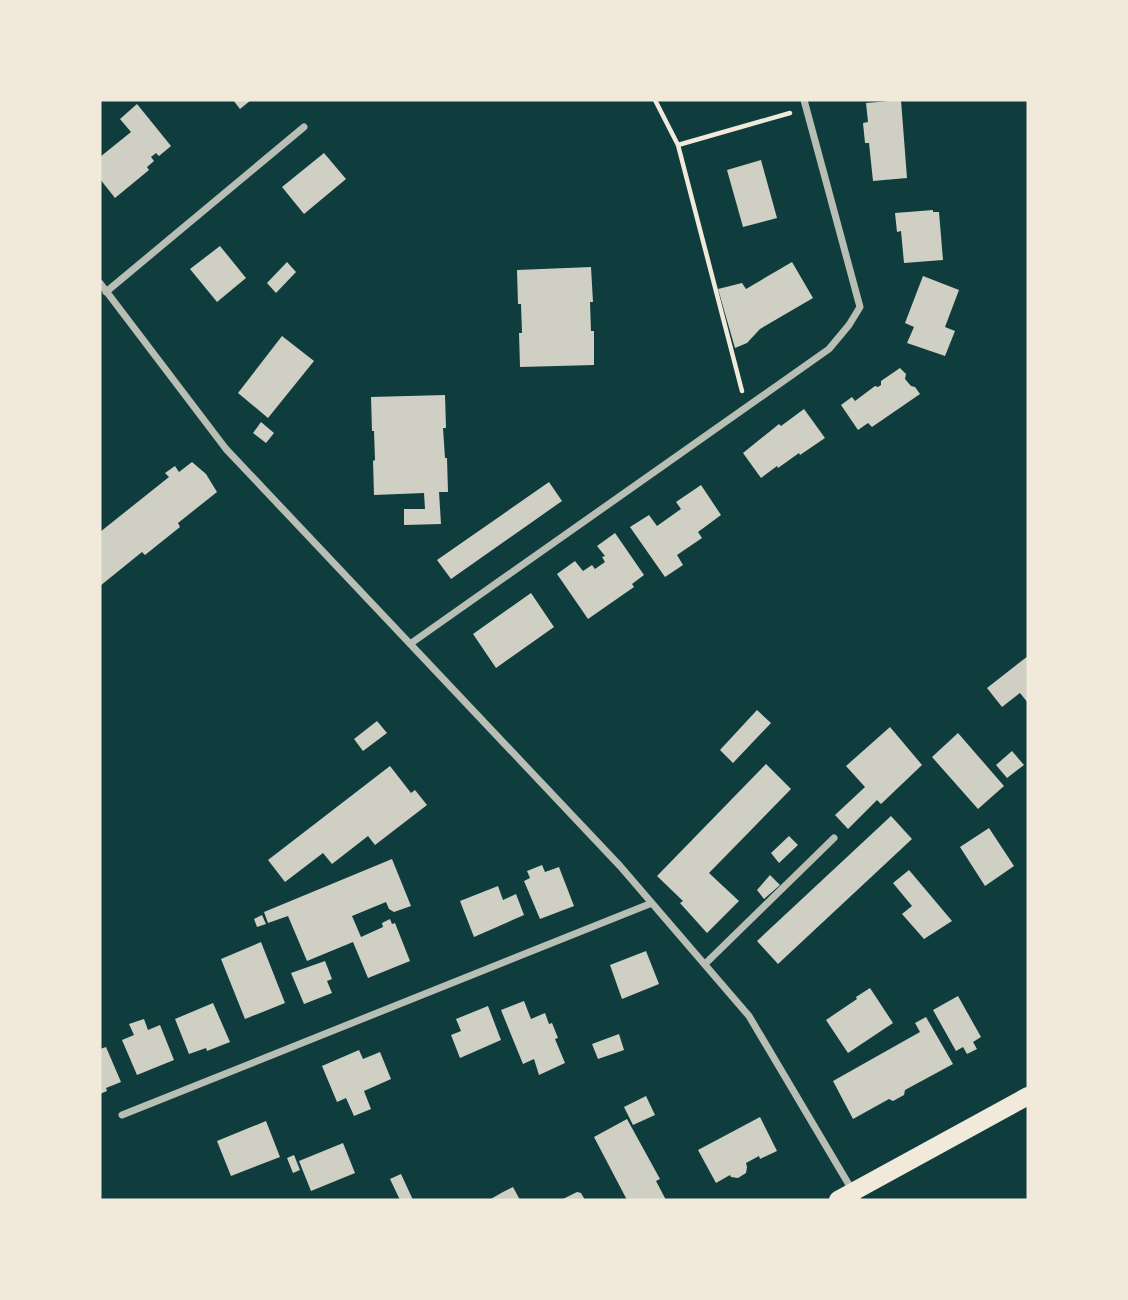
<svg xmlns="http://www.w3.org/2000/svg" width="1128" height="1300" font-family="Poppins,sans-serif">
<style>
.building{fill:#cfcfc3}
.lines{fill:none;stroke-linecap:round;stroke-linejoin:round}
.path{stroke:#f1e9da;stroke-width:4.5}
.minor{stroke:#b8beb3;stroke-width:7}
.primary{stroke:#f1e9da;stroke-width:18}
</style>
<rect width="100%" height="100%" fill="#0f3d3e"/>
<!-- building -->
<path class="building" d="M 233,100 L 251,100 L 240,109 Z
M 901,100 L 907,178 L 873,181 L 869,143 L 865,143 L 863,123 L 868,122 L 866,103 Z
M 137,104 L 171,146 L 159,156 L 156,153 L 151,157 L 154,161 L 147,167 L 149,170 L 115,198 L 100,179 L 100,157 L 131,132 L 120,119 Z
M 324,153 L 346,179 L 304,214 L 282,187 Z
M 761,160 L 777,218 L 743,227 L 727,170 Z
M 933,210 L 933,212 L 939,212 L 943,260 L 904,263 L 901,231 L 897,232 L 895,213 Z
M 220,246 L 246,278 L 217,302 L 190,269 Z
M 287,262 L 296,272 L 276,293 L 267,283 Z
M 792,262 L 813,298 L 760,329 L 747,343 L 735,348 L 718,289 L 742,283 L 746,289 Z
M 591,267 L 593,302 L 590,302 L 591,331 L 594,331 L 594,365 L 520,367 L 519,333 L 522,333 L 521,304 L 518,304 L 517,270 Z
M 923,276 L 959,290 L 945,327 L 955,331 L 945,356 L 907,343 L 914,327 L 905,323 Z
M 282,336 L 314,361 L 268,418 L 238,393 Z
M 900,368 L 906,374 L 905,379 L 911,386 L 915,387 L 920,394 L 872,427 L 868,423 L 858,430 L 841,405 L 852,397 L 855,401 L 875,386 L 878,387 L 881,385 L 881,381 Z
M 445,395 L 446,428 L 443,428 L 445,458 L 447,458 L 448,492 L 439,492 L 441,524 L 404,525 L 404,509 L 425,509 L 424,493 L 374,495 L 373,461 L 375,460 L 374,431 L 372,431 L 371,397 Z
M 804,409 L 825,438 L 800,455 L 799,453 L 778,468 L 777,466 L 761,478 L 743,453 L 779,424 L 781,426 Z
M 261,422 L 274,433 L 266,443 L 253,433 Z
M 192,462 L 206,474 L 217,492 L 178,523 L 180,527 L 145,555 L 142,552 L 100,586 L 100,532 L 169,477 L 165,473 L 175,466 L 179,472 Z
M 549,482 L 562,501 L 451,579 L 437,560 Z
M 701,485 L 721,515 L 698,532 L 702,538 L 677,555 L 683,565 L 665,577 L 630,527 L 649,515 L 657,526 L 681,509 L 676,502 Z
M 615,533 L 644,575 L 632,584 L 634,587 L 588,619 L 557,574 L 575,561 L 583,571 L 592,565 L 595,569 L 605,562 L 602,557 L 605,556 L 597,546 Z
M 531,593 L 554,627 L 496,668 L 473,634 Z
M 1028,656 L 1028,703 L 1020,693 L 1002,707 L 987,688 Z
M 757,710 L 771,723 L 733,763 L 720,750 Z
M 377,721 L 387,733 L 363,751 L 354,739 Z
M 890,727 L 922,765 L 881,804 L 877,800 L 848,829 L 835,815 L 865,787 L 846,766 Z
M 958,733 L 1004,786 L 978,809 L 932,757 Z
M 1012,751 L 1024,765 L 1007,778 L 996,765 Z
M 766,764 L 791,789 L 709,873 L 739,901 L 707,933 L 680,903 L 683,901 L 657,876 Z
M 390,766 L 411,793 L 415,790 L 427,805 L 375,845 L 368,836 L 332,864 L 323,853 L 285,882 L 268,860 Z
M 891,816 L 912,839 L 778,964 L 757,941 Z
M 989,828 L 1014,866 L 985,886 L 960,847 Z
M 789,836 L 798,845 L 779,863 L 771,853 Z
M 392,859 L 411,906 L 394,912 L 389,909 L 386,902 L 352,916 L 361,937 L 383,927 L 382,923 L 390,919 L 392,924 L 395,923 L 410,961 L 368,978 L 353,942 L 307,961 L 288,916 L 268,923 L 264,912 Z
M 542,865 L 545,872 L 559,867 L 574,906 L 540,919 L 524,881 L 530,878 L 527,871 Z
M 909,870 L 952,921 L 924,939 L 902,914 L 912,906 L 893,883 Z
M 770,875 L 780,885 L 764,899 L 757,890 Z
M 498,886 L 503,900 L 516,894 L 524,915 L 474,937 L 460,901 Z
M 262,915 L 266,924 L 257,927 L 254,919 Z
M 261,942 L 285,1003 L 245,1019 L 221,959 Z
M 646,951 L 659,984 L 622,999 L 610,965 Z
M 325,961 L 332,979 L 327,981 L 332,993 L 304,1004 L 291,973 Z
M 870,988 L 893,1023 L 848,1053 L 826,1020 L 857,999 L 856,997 Z
M 958,996 L 981,1037 L 973,1042 L 977,1049 L 967,1054 L 963,1047 L 956,1051 L 933,1010 Z
M 524,1001 L 531,1019 L 545,1013 L 549,1024 L 552,1023 L 558,1038 L 555,1039 L 565,1063 L 539,1075 L 534,1059 L 523,1064 L 501,1010 Z
M 213,1003 L 230,1042 L 207,1051 L 206,1048 L 189,1054 L 175,1019 Z
M 488,1006 L 501,1040 L 460,1058 L 451,1035 L 461,1031 L 456,1019 Z
M 926,1017 L 953,1064 L 905,1090 L 904,1095 L 893,1101 L 889,1099 L 853,1119 L 833,1081 L 920,1032 L 915,1023 Z
M 144,1019 L 148,1030 L 160,1025 L 174,1060 L 137,1075 L 122,1040 L 134,1035 L 129,1024 Z
M 619,1034 L 624,1050 L 598,1059 L 592,1044 Z
M 106,1047 L 121,1082 L 106,1088 L 107,1091 L 100,1094 L 100,1049 Z
M 359,1050 L 363,1059 L 380,1052 L 391,1079 L 364,1091 L 371,1109 L 354,1116 L 346,1098 L 337,1102 L 322,1066 Z
M 646,1096 L 655,1115 L 633,1125 L 624,1107 Z
M 760,1117 L 777,1151 L 760,1159 L 759,1156 L 746,1163 L 747,1167 L 746,1173 L 738,1178 L 731,1177 L 730,1175 L 716,1183 L 698,1150 Z
M 627,1119 L 660,1179 L 656,1181 L 666,1200 L 627,1200 L 594,1137 Z
M 266,1121 L 280,1157 L 231,1176 L 217,1141 Z
M 343,1143 L 355,1173 L 311,1191 L 299,1161 Z
M 294,1155 L 300,1170 L 293,1173 L 287,1158 Z
M 401,1174 L 413,1200 L 400,1200 L 390,1179 Z
M 513,1187 L 520,1200 L 489,1200 L 503,1192 Z
M 577,1192 L 581,1193 L 585,1200 L 561,1200 Z"/>
<g class="lines">
<!-- path -->
<path class="path" d="M 655,100 L 678,145 L 790,113
M 678,145 L 742,391"/>
<!-- minor -->
<path class="minor" d="M 100,283 L 226,449 L 620,866 L 749,1016 L 858,1200
M 106,292 L 304,127
M 410,644 L 829,349 L 849,325 L 860,307 L 804,100
M 705,964 L 834,838
M 122,1115 L 652,903"/>
<!-- primary -->
<path class="primary" d="M 838,1200 L 1028,1096"/>
</g>
<!-- border -->
<rect width="1128" height="1300" fill="none" stroke="#f1e9da" stroke-width="203"/>
</svg>
